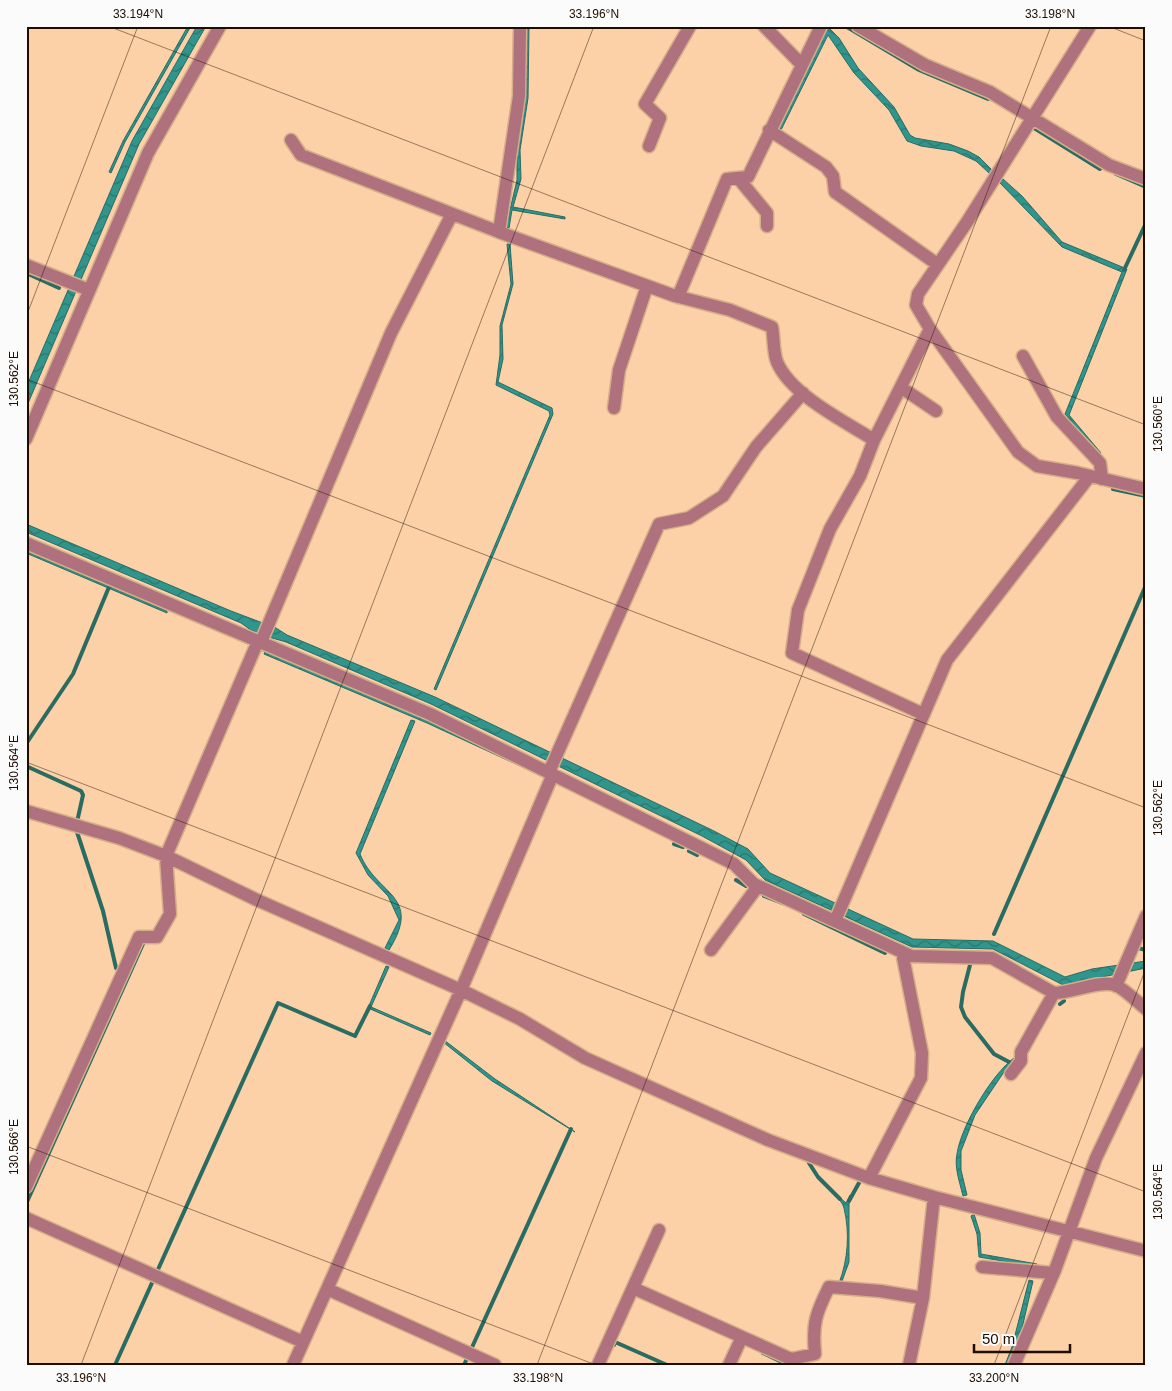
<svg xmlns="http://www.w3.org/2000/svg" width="1172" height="1391" font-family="Arial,sans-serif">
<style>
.water{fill:url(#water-waves);stroke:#2b6c62}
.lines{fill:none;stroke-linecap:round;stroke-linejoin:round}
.stream{stroke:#2b6c62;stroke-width:4}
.minor-casing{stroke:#d4ae89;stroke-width:15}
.minor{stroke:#ae717d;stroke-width:12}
.ticks{fill:none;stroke:#1f0d00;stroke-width:1;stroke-opacity:0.45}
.neatline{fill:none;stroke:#1f0d00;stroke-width:2}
.ticks-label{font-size:12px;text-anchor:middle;fill:#1f0d00}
</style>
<defs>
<pattern id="water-waves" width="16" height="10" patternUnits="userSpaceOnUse" patternTransform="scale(1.25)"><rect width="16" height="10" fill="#30958c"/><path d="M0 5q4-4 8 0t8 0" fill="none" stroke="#287870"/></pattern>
</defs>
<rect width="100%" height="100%" fill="#fcd1a7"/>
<!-- water -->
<path class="water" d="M 188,26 L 191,26 L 125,142 L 111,173 L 109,172 L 123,141 Z
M 197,26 L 206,26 L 139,144 L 26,408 L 26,388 L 132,141 Z
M 526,26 L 529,26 L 528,98 L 520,150 L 521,179 L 513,207 L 565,217 L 565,219 L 512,210 L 509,228 L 506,227 L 517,180 L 517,149 L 526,97 Z
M 828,27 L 839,38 L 858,68 L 894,107 L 910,135 L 915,138 L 949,144 L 968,151 L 979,157 L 992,170 L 989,173 L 976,161 L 954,151 L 921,146 L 907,141 L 889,110 L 854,73 L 828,35 L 781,130 L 779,127 Z
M 1003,179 L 1022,196 L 1062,242 L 1127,269 L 1069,415 L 1101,453 L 1099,455 L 1065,414 L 1122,272 L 1062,247 L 1000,183 Z
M 507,244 L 510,244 L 513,284 L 502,325 L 503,359 L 498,382 L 552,408 L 553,414 L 436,690 L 434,689 L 550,415 L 549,411 L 496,385 L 500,355 L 500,326 L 511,284 Z
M 26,524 L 231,611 L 276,628 L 287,635 L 435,697 L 714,831 L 748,849 L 770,873 L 913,939 L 993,941 L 1065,977 L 1092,969 L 1146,961 L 1146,968 L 1063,985 L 993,949 L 912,947 L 765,880 L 746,860 L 702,836 L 431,704 L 286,642 L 255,633 L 241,623 L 26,532 Z
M 26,551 L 167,611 L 167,613 L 26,553 Z
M 265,651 L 427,720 L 544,777 L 427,723 L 264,654 Z
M 411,720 L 415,721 L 360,854 C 377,896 423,895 389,950 L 385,948 L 399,920 L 388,896 L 368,875 L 356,853 Z
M 386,966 L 389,967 L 371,1007 L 431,1033 L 430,1035 L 368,1008 Z
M 444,1040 L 495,1079 L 575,1132 L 492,1081 L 443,1042 Z
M 1014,1058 L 1015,1063 L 1006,1069 L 975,1115 L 961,1151 L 961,1170 L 967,1195 L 963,1196 C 960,1183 954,1167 957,1154 C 961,1126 992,1074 1014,1058 Z
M 837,1195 L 846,1203 L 850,1195 L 851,1198 L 849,1204 L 849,1262 L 841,1284 L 839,1283 C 848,1260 850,1233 844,1208 C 843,1203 838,1199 837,1195 Z
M 974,1214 L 980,1233 L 981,1254 L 1037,1264 L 1037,1267 L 979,1257 L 977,1234 L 971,1216 Z
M 1029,1280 L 1033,1281 L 1020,1337 L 1009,1365 L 1005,1365 L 1012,1347 Z"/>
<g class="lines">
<!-- stream -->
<path class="stream" d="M 847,27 L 919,70 L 988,99
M 1034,128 L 1100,169
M 1116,174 L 1146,187
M 1124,270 L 1146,223
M 26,273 L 59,288
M 1113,489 L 1146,496
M 26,744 L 73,674 L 109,587
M 26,766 L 81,791 L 83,795 L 77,822
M 76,829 L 103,911 L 116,968 L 118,969
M 674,844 L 683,847
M 689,851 L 697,855
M 736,880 L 746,886
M 764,896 L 782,903
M 804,914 L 885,953
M 994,934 L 1146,585
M 1138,948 L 1146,950
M 970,965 L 963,992 L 961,1007 L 965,1017 L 994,1054 L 1011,1063
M 1060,1004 L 1064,1001
M 809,1163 L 818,1177 L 840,1199
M 849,1201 L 860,1181
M 26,1204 L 143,944
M 614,1345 L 615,1342 L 667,1365
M 763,1353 L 788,1365
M 115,1365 L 278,1003 L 355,1036 L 370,1006
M 464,1365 L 571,1129"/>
<!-- minor casing -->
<g class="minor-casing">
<path id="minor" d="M 764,26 L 802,65
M 858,26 L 925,65 L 990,92 L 1109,165 L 1146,179
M 1090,26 L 967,222 L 918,294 L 916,305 L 930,329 L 1018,452 L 1037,466 L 1078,473 L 1146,489
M 769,130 L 826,167 L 833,176 L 835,192 L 937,264
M 291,140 L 301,155 L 499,232 L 675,296 L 730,310 L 772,327 C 774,337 773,352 777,362 C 791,395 844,421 874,440
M 649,146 L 660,118 L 645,104 L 690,26
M 738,178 L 767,213 L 767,226
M 499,232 L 519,96 L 520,26
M 26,265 L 89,290
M 678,297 L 727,179 L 748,177 L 821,26
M 1023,356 L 1057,417 L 1100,463 L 1102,479
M 902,388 L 936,411
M 614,408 L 619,370 L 647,286
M 26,439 L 148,153 L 220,26
M 26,543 L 430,714 L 734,864 L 754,884 L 911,956 L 992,958 L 1054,993 C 1071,993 1100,980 1115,985 C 1125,989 1137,1002 1146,1009
M 261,642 L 391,333 L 452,214
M 923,714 L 792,653 L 798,610 L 830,529 L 860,476 L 874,440 L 930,329
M 549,772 L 659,524 L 689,518 L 723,496 L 756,447 L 803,393
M 26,811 L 119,838 L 166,856 L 257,900 L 461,990 L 520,1019 L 585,1058 L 768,1140 L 869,1178 L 934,1197 L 1146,1251
M 835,921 L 947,660 L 1089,477
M 711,950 L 758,886
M 1116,986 L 1146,916
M 1011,1074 L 1021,1061 L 1021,1052 L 1054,993
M 869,1178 L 921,1078 L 922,1053 L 902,952
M 26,1187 L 139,937 L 157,937 L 170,914 L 166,856 L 258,641
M 26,1218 L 303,1342
M 982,1267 L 1053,1273
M 633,1288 L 791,1359 L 815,1354 C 812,1324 816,1313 829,1287 L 880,1291 L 923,1298
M 327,1289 L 495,1365
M 293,1365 L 461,990 L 553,774
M 598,1365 L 659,1230
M 729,1365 L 742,1337
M 909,1365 L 923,1298 L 934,1197
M 1014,1365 L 1055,1270 L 1096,1158 L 1146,1053"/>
</g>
<!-- minor -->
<use href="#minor" class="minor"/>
</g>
<!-- ticks -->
<path class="ticks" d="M 108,26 L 1146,425M 1108,26 L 1146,41M 26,317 L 138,26M 26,379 L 1146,808M 26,762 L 1146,1192M 26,1146 L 596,1365M 81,1365 L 594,26M 537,1365 L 1051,26M 994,1365 L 1146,968"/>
<!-- border -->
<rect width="1172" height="1391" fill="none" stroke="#fbfbfb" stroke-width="55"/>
<!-- scale -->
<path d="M974 1344v8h96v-8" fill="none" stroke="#1f0d00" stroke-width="2.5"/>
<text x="982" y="1344" font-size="15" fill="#1f0d00" stroke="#fbfbfb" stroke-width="4" paint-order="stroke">50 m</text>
<rect x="28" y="28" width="1116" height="1336" class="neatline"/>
<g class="ticks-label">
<text x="138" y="18">33.194°N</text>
<text x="594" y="18">33.196°N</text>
<text x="1050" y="18">33.198°N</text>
<text transform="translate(14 379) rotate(-90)" y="4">130.562°E</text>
<text transform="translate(1158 424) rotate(-90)" y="4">130.560°E</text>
<text transform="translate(14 763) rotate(-90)" y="4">130.564°E</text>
<text transform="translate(1158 808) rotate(-90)" y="4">130.562°E</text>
<text transform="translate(14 1147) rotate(-90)" y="4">130.566°E</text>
<text transform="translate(1158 1192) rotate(-90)" y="4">130.564°E</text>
<text x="81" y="1382">33.196°N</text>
<text x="538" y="1382">33.198°N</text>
<text x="994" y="1382">33.200°N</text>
</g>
</svg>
